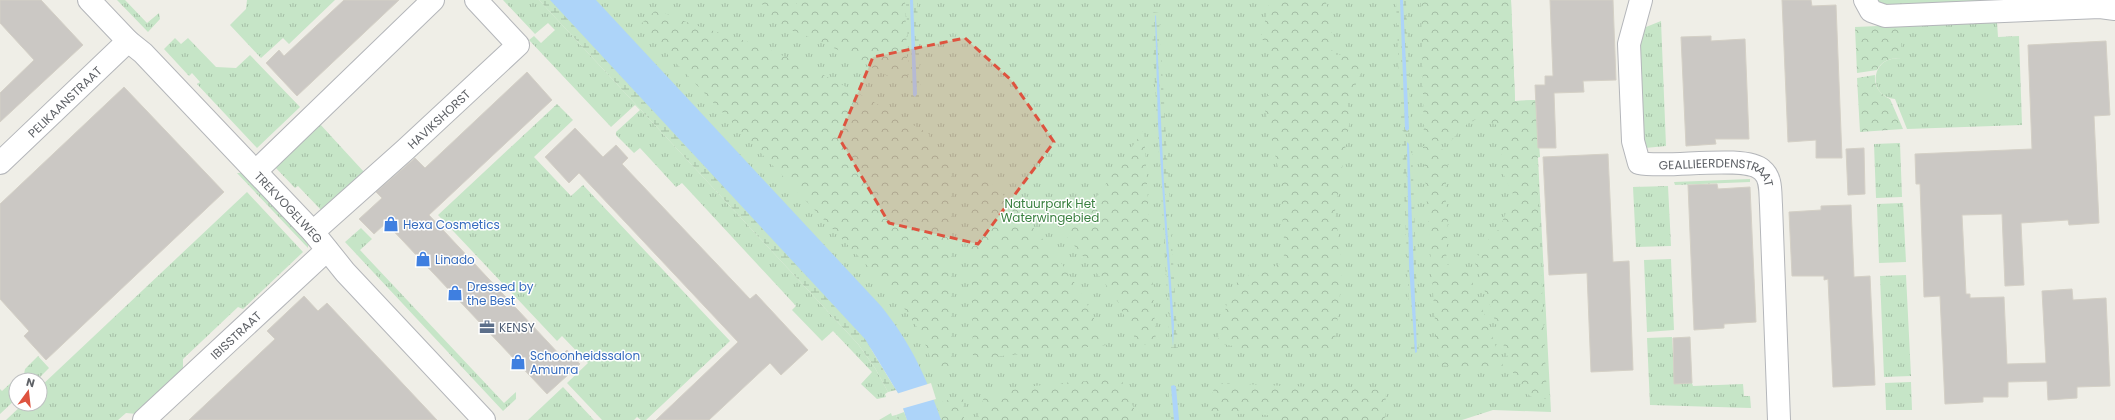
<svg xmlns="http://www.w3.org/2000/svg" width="2115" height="420" font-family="Poppins,sans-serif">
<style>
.grass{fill:url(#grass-tufts)}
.forest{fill:url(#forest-crowns)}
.wetland{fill:url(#wetland-marsh);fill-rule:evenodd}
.pitch{fill:#c6e5c7}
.water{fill:#add4f9}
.pier{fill:#efeee7}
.building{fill:#cbc8c4;stroke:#d4d0c6}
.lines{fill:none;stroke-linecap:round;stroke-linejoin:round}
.minor-casing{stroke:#b4b6ba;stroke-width:24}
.minor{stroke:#fff;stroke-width:22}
.marked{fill:#de533f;fill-opacity:0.2;stroke:#de533f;stroke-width:3;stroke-dasharray:8 5;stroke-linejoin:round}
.labels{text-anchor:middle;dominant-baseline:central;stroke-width:3;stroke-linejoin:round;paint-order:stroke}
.street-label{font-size:12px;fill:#5e6166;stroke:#fff}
.park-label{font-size:12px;fill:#3b8141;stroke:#fff}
.shop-label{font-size:12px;fill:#366cbe;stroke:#fff;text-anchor:start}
.service-label{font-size:12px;fill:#4e5e75;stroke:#fff;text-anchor:start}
</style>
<defs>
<pattern id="grass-tufts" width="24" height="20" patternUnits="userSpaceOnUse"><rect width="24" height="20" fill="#c6e5c7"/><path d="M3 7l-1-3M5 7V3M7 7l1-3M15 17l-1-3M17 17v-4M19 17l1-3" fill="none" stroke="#a4bda5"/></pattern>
<pattern id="forest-crowns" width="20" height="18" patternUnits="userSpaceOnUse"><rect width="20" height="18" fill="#c6e5c7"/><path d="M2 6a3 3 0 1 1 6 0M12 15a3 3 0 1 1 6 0" fill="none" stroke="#a4bda5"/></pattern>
<pattern id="wetland-marsh" width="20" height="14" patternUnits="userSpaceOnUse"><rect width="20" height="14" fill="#c6e5c7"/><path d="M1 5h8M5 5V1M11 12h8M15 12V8" fill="none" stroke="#a4bda5"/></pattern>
</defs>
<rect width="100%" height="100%" fill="#efeee7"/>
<!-- grass -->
<path class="grass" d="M 117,0 L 125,0 L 147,23 L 159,13 L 160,19 L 148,32 Z
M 247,0 L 335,0 L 289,44 L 283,38 L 261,58 L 230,25 L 246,9 Z
M 503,0 L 539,0 L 858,344 L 875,368 L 888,392 L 885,394 L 886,397 L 877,399 L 861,384 L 872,372 L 833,331 L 822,341 L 792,310 L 796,306 L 682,183 L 676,187 L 640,148 L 634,153 L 616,135 L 616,132 L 640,110 L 635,105 L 611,127 L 529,40 L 534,36 L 541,43 L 555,30 L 548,23 L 535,34 Z
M 549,0 L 1511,0 L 1515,101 L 1535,100 L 1551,412 L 1493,410 L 1462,420 L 907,420 L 898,393 L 875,353 Z
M 1875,0 L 1983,0 L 1983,4 L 1888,8 Z
M 1661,21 L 1666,146 L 1645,148 L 1643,144 L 1638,45 L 1646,27 Z
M 1997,22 L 1998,37 L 2019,36 L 2022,125 L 1907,129 L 1895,99 C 1866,97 1871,54 1901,59 L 1901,25 Z
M 175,38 L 181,44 L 188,38 L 216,67 L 236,68 L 250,55 L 300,107 L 257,148 L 197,84 L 200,82 L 192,73 L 189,76 L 164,49 Z
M 557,104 L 573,120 L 534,157 L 571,196 L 583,185 L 730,341 L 646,420 L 641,420 L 637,417 L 634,420 L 602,420 L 567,383 L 588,363 L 562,336 L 557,341 L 438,215 Z
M 319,123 L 364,172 L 322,211 L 298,186 L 295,188 L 274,166 Z
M 1900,143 L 1902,197 L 1876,198 L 1874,144 Z
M 237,173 L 247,173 L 308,241 L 308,248 Z
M 1750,179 L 1750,182 L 1675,185 L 1674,182 Z
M 1668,186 L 1671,246 L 1636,247 L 1633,187 Z
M 247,192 L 303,252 L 243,309 L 238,307 L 183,359 L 183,370 L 137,414 L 126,413 L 118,420 L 6,420 L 23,404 L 40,404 L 40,387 Z
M 1903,203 L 1906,262 L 1879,263 L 1877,204 Z
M 361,228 L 372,239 L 360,250 L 504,403 L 516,392 L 516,399 L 503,411 L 345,242 Z
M 1671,259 L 1674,330 L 1647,332 L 1644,260 Z
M 1906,275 L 1911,376 L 1884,377 L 1880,276 Z
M 1672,337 L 1675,383 L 1692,383 L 1693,386 L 1743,384 L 1744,396 L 1750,396 L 1751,408 L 1650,405 L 1647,338 Z
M 38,356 L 49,368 L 37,380 L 28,380 L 24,374 L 25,369 Z
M 14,380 L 20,380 L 16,380 L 16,399 L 0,414 L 0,389 L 2,391 Z
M 1911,382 L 1912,410 L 1886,410 L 1885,383 Z
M 563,387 L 594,420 L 528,420 Z
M 891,413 L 892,416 L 896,415 L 898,420 L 879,420 Z"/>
<!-- forest -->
<path class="forest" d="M 759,0 L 793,0 L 791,1 L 796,4 L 800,0 L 905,0 L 908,87 L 849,55 L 814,39 L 778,25 Z
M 1270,0 L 1325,0 L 1332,20 L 1331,49 L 1336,55 L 1345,54 L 1355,61 L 1361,73 L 1347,104 L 1351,113 L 1335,211 L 1342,265 L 1339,308 L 1333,353 L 1257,351 L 1218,343 L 1220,318 L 1224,316 C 1226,308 1227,300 1230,292 C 1236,275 1266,271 1280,264 L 1285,253 L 1279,172 L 1265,110 L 1272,69 L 1270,48 L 1261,38 Z
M 1421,0 L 1511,0 L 1515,101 L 1536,100 L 1536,102 L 1540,157 L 1536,158 L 1547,399 C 1525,400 1529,392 1515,378 L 1475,263 L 1483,245 L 1500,228 L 1513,194 L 1502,171 L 1500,126 L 1478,118 L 1464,126 L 1449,143 L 1424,139 Z
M 657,9 C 690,27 730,34 765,48 C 823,72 876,103 929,134 L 931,148 L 951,159 L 951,366 L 935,370 L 921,333 L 895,295 L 640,25 Z
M 1901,25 L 1901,59 C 1890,57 1882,61 1877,70 L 1857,73 L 1855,27 Z
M 1875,75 C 1874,87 1880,94 1890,99 L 1903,129 L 1860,132 L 1857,78 Z
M 1144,130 L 1156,344 L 1138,345 L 1118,302 L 1104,282 L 1063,232 L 1098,195 Z
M 1423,146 L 1449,151 L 1445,194 L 1448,218 L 1446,263 L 1454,271 L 1462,272 L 1467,268 L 1503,366 L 1501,370 L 1496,371 L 1438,365 Z
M 969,161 C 1011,201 1060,253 1087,304 C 1094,318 1100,332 1107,345 L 973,359 Z
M 1121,379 L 1139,420 L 979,420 L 979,413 L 984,397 C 1028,383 1076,382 1121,379 Z
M 1216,383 L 1386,390 L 1385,420 L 1275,420 L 1267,415 L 1206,412 Z
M 963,395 L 964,420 L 941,420 L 936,404 Z"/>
<!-- wetland -->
<path class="wetland" d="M 539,0 L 550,0 L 865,339 L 896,390 L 888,392 L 875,368 L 858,344 Z
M 906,0 L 910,0 L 913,95 L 915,97 L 917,94 L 913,0 L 917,0 L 921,97 L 919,103 L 917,103 L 910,98 Z
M 1396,0 L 1400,0 L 1405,129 L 1408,131 L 1403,0 L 1406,0 L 1411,129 L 1410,132 L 1405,133 L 1401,129 Z
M 1154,12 L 1159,13 L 1178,348 L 1170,348 L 1151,14 ZM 1155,15 L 1156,16 L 1164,184 L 1166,195 L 1174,346 L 1171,346 L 1158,124 Z
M 1407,138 L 1410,139 L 1412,142 L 1419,355 L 1411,353 L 1402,142 ZM 1408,142 L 1417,352 L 1415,353 L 1409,266 L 1406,144 Z
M 1173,380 L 1178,384 L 1181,420 L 1179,420 L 1176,387 L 1171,386 L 1174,420 L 1171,420 L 1168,385 Z
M 904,412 L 907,420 L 898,420 L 896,415 Z"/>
<!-- pitch -->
<path class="pitch" d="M 1999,87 L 1999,102 L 1972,103 L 1972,88 Z"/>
<!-- water -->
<path class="water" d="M 550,0 L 596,0 L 881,306 C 910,342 926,376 941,420 L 907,420 L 898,393 L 865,339 Z
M 910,0 L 913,0 L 917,94 L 915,97 L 913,95 Z
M 1400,0 L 1403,0 L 1409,129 L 1407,131 L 1405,129 Z
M 1155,15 L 1156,16 L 1164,184 L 1174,325 L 1173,347 L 1158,124 Z
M 1407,142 L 1409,144 L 1417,352 L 1415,353 L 1409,266 Z
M 1174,385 L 1176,387 L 1179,420 L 1174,420 L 1171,386 Z"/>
<!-- pier -->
<path class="pier" d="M 931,383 L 936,399 L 901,409 L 896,394 Z"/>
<!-- building -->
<path class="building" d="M 0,0 L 41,0 L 83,45 L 0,122 L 0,93 L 34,60 L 0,23 Z
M 344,0 L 399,0 L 297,96 L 266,63 L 279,50 L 284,56 Z
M 1550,0 L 1613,0 L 1616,80 L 1583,81 L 1584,92 L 1554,93 L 1556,148 L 1538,148 L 1535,85 L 1545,85 L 1545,76 L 1553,76 Z
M 1782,0 L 1811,0 L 1812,6 L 1836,5 L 1842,158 L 1816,158 L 1816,140 L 1788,142 Z
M 1711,36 L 1711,41 L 1745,39 L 1749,139 L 1715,139 L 1716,144 L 1686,146 L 1681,37 Z
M 2106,41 L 2110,115 L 2094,116 L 2099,223 L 2069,225 L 2068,220 L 2021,223 L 2024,285 L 2005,286 L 2002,214 L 1962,215 L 1966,294 L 1970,294 L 1970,298 L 2004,297 L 2007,364 L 2046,363 L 2042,291 L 2072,289 L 2073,300 L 2106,298 L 2110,386 L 2077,387 L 2077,398 L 2048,400 L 2047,381 L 2008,382 L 2008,397 L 1983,397 L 1983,402 L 1945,404 L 1940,296 L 1924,297 L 1920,184 L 1916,184 L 1915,154 L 2032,149 L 2028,45 Z
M 527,72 L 552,100 L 429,215 L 561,356 L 567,350 L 580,364 L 547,394 L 386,223 L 374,234 L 359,219 L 382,198 L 376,192 L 415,158 L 425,168 Z
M 124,87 L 224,192 L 46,360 L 24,336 L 29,331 L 0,299 L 0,204 Z
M 575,128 L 603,157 L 616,145 L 628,158 L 622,164 L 750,299 L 756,294 L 808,350 L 781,375 L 770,363 L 709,420 L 656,420 L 738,342 L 579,173 L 569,183 L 545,157 Z
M 1864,148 L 1865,194 L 1848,195 L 1846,149 Z
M 1608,154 L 1613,262 L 1629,261 L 1633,370 L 1591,372 L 1587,273 L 1549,275 L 1543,157 Z
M 1717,184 L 1718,189 L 1750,187 L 1756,322 L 1724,324 L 1724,328 L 1694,330 L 1688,185 Z
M 1851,205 L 1854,277 L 1870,276 L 1875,385 L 1833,387 L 1828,279 L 1824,280 L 1824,276 L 1792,276 L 1789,212 L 1821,210 L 1821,206 Z
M 304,296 L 318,311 L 327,303 L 437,420 L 189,420 L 275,339 L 267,331 Z
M 1690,337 L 1692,383 L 1674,384 L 1673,338 Z"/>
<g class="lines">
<!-- minor casing -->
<g class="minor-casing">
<g id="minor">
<path id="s1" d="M 89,0 L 128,41 L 143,53 L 313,232 L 345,272 L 484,420"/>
<path id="s2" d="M 1641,0 L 1629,44 L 1633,141 L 1639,163 C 1667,169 1745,154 1762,170 C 1772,178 1770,193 1771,205 L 1779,420"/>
<path d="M 1865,0 L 1871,11 L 1885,16 L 2100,7 L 2115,9"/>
<path id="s3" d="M 0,163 L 128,41"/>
<path d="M 256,171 L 433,0"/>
<path id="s4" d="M 313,232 L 405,150 L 518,45 L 476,0"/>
<path id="s5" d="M 144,420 L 327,250"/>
</g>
</g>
<!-- minor -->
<use href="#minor" class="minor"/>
</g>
<!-- marked area -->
<path class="marked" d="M 965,38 L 1011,80 L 1054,142 L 978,244 L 889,223 L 839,138 L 873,57 Z"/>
<!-- icons -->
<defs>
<g id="shop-bare" transform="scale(1.2)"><path d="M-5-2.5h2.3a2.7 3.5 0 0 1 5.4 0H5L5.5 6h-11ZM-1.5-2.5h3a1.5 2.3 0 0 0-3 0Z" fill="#3f7fe0" stroke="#fff" stroke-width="2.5" paint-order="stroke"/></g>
<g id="office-bare" transform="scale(1.2)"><path d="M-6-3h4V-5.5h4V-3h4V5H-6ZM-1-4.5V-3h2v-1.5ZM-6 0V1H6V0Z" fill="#5c6f8a" stroke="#fff" stroke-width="2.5" paint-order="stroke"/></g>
</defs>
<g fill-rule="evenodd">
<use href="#shop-bare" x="391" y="224"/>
<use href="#shop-bare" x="423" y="259"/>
<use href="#shop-bare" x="455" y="293"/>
<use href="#office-bare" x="487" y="327"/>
<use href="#shop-bare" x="518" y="362"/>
</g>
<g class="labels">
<!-- street labels -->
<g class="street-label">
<text stroke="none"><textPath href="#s3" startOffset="89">PELIKAANSTRAAT</textPath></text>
<text stroke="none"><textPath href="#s4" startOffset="169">HAVIKSHORST</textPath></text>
<text stroke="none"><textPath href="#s2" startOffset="247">GEALLIEERDENSTRAAT</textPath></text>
<text stroke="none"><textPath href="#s1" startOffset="288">TREKVOGELWEG</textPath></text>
<text stroke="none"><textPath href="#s5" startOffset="125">IBISSTRAAT</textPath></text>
</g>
<!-- park labels -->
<g class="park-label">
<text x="1050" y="203">Natuurpark Het<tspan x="1050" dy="14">Waterwingebied</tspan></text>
</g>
<!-- shop labels -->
<g class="shop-label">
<text x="403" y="224">Hexa Cosmetics</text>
<text x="435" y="259">Linado</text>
<text x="467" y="286">Dressed by<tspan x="467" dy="14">the Best</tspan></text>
<text x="530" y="355">Schoonheidssalon<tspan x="530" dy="14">Amunra</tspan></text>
</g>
<!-- service labels -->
<g class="service-label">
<text x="499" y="327">KENSY</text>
</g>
</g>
<!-- north arrow -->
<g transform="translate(28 392) rotate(15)"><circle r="19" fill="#ffffff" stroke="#bfc0c2"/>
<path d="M0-3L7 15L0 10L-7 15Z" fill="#de533f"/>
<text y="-6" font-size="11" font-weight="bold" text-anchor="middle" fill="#5e6166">N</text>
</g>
</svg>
